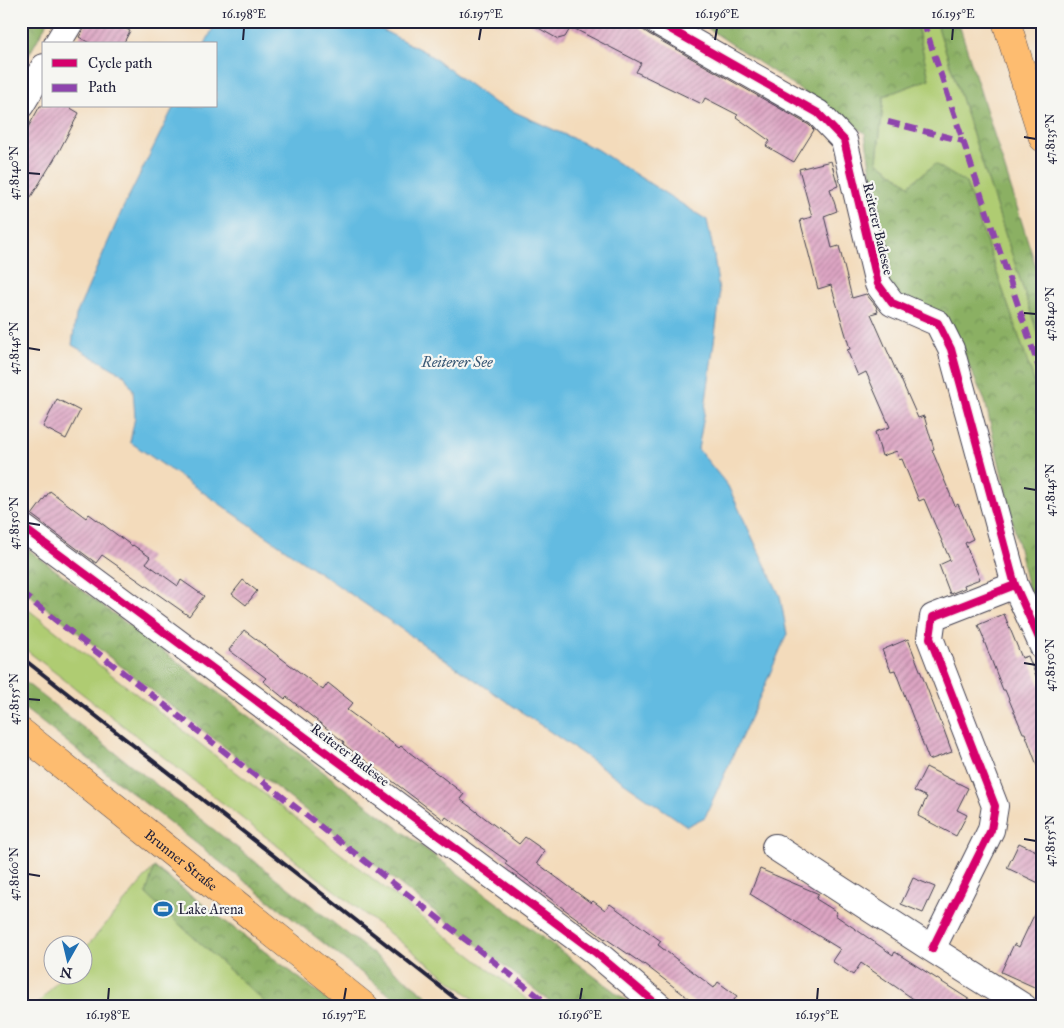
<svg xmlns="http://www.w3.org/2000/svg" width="1064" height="1028" font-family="'IM FELL Great Primer',serif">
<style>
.grass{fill:#afcc72;stroke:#687756}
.forest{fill:url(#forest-crowns);stroke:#566950}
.water{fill:#64bbe1;stroke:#436e8e}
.building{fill:url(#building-hatch)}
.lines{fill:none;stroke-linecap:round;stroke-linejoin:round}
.minor-casing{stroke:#413e4e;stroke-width:28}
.major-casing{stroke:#413e4e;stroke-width:29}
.highway-casing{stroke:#413e4e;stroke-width:29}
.minor{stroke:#fff;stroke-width:26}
.major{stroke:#fdbc70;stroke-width:28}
.highway{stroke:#fdbc70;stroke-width:28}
.rail{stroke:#22223b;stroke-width:4}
.quiet{stroke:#8e44ad;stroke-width:6;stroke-dasharray:12 6;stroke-linecap:butt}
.cycleway-casing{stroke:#f6f6f2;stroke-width:11}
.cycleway{stroke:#d6006c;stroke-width:8}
.ticks{fill:none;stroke:#22223b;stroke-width:2}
.labels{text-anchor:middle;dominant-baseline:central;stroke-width:4.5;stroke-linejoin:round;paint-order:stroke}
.street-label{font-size:14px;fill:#22223b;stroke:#f6f6f2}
.poi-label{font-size:14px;fill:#22223b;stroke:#f6f6f2;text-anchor:start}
.water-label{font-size:15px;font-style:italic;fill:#395875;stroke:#f6f6f2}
.neatline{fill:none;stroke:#22223b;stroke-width:2}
.ticks-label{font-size:12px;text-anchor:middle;fill:#22223b}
</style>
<defs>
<pattern id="forest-crowns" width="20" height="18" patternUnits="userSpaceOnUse" patternTransform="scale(1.25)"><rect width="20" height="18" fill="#8bb064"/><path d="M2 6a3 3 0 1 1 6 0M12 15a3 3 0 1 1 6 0" fill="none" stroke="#718f54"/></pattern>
<pattern id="building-hatch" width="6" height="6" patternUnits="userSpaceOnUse" patternTransform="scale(1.25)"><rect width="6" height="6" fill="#dda5c3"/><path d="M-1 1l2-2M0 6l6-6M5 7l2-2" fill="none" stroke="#b386a0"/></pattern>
</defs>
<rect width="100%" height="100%" fill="#f6f6f2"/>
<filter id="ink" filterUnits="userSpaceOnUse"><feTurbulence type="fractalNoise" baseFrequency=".02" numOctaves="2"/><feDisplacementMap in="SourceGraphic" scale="10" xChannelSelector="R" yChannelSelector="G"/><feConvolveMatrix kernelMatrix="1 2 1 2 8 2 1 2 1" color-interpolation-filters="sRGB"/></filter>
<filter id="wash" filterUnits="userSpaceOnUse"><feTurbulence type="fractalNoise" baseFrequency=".0096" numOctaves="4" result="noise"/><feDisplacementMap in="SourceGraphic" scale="20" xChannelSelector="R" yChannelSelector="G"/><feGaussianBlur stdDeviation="1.12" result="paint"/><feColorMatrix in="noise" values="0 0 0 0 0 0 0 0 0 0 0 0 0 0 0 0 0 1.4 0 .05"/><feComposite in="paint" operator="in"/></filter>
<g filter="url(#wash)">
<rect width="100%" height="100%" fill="#f3dbbb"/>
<!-- grass -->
<path class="grass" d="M 916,21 L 936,21 L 1043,350 L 1043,407 L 966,183 L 909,185 L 877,161 L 884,96 L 929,79 Z
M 21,604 L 537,1007 L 484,1007 L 21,646 Z
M 154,867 L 337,1007 L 35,1007 L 62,976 L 82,976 L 83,951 Z"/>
<!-- forest -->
<path class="forest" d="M 21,21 L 48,21 L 21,69 Z
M 697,21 L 916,21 L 929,79 L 884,96 L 877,161 L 909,185 L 935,164 L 966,183 L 1043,407 L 1043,622 L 1028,588 L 985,401 L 949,322 L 899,300 L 888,284 L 865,133 Z
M 936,21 L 958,21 L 1043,289 L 1043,350 Z
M 21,544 L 635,1007 L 557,1007 L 21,588 Z
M 21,679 L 441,1007 L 405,1007 L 21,706 Z
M 154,867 L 337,1007 L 270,1007 L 146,894 Z"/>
<!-- water -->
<path class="water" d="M 219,21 L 365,21 L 427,53 L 493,102 L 596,149 L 707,220 L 713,249 L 720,298 L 704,416 L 698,449 L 728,486 L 780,596 L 787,634 L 762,692 L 705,817 L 687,826 L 130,442 L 135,417 L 133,390 L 124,375 L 72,345 L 76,315 L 123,208 L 174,106 L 216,106 L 216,44 L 205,44 L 213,28 Z"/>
<g id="blocks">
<!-- building -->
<path class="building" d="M 86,21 L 112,21 L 130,31 L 123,44 L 91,44 L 79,37 L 84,29 Z
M 526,21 L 641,21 L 642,24 L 640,28 L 649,34 L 809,125 L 814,130 L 794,162 L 766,146 L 770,141 L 736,117 L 738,115 L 705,98 L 702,104 L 636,72 L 641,63 L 571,27 L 565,37 L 558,39 Z
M 40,106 L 67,106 L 79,113 L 58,153 L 21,213 L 21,140 Z
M 831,161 L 838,186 L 830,189 L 837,211 L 824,216 L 832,248 L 839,246 L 852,298 L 866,294 L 876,306 L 878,312 L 871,314 L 898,375 L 899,375 L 918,418 L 924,416 L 934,449 L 932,450 L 955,506 L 958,504 L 973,539 L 965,543 L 980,579 L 964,585 L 965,588 L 950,594 L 939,565 L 950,560 L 924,499 L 919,501 L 902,459 L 899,460 L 897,451 L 882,456 L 875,432 L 890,427 L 866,372 L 858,376 L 847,350 L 850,349 L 831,285 L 818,289 L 800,220 L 812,217 L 799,169 Z
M 57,399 L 80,411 L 66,439 L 43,427 Z
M 50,491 L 86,518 L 89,514 L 132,546 L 133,545 L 150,557 L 146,563 L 178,586 L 181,580 L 204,596 L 189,616 L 102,555 L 96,563 L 32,515 Z
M 243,580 L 257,591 L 246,605 L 232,594 Z
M 1004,614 L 1022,658 L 1028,656 L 1043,693 L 1043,776 L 1041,776 L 1025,733 L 1023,733 L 1005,690 L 1003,690 L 984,641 L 985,641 L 978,625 Z
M 244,630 L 323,690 L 328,683 L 353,703 L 347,710 L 399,748 L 401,746 L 464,794 L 460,799 L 519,844 L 525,837 L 545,851 L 537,863 L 591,903 L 593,901 L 605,910 L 610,904 L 661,941 L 658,945 L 714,988 L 718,982 L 737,996 L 729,1007 L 700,1007 L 644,964 L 644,965 L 605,938 L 605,939 L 564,909 L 542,892 L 543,892 L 505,864 L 507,861 L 446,817 L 444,820 L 343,744 L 344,742 L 287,697 L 285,699 L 263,681 L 266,678 L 229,650 Z
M 908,639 L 940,722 L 941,722 L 952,752 L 929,760 L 895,670 L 891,671 L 882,650 Z
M 926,767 L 968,788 L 957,810 L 967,815 L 956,836 L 918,816 L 927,797 L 914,791 Z
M 1019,843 L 1043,854 L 1043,885 L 1007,868 Z
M 760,869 L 819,894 L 816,899 L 837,912 L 835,915 L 893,955 L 895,952 L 981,1007 L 911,1007 L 915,1000 L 861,963 L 853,975 L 832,961 L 840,949 L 750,894 Z
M 913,878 L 935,887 L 923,913 L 901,904 Z
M 1043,896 L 1043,991 L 1001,972 L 1014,944 L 1019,947 Z"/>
</g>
</g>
<g filter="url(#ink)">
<use href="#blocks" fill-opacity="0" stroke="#413e4e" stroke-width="1"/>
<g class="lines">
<!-- minor casing -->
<g class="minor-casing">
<path id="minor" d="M 656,21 L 818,113 L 844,140 L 878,284 L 892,303 L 938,323 L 951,349 L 1015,585 L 1043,647
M 57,44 L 71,21
M 21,105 L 44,67
M 21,526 L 595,952 L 660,1007
M 775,847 L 932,949 L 1024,1007
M 932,949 L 991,830 L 995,806 L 930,638 L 933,617 L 1015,585"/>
</g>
<!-- major casing -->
<g class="major-casing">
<g id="major">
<path id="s1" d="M 21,732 L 365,1007"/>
</g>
</g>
<!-- highway casing -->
<g class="highway-casing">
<path id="highway" d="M 1006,21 L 1043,138"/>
</g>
<!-- minor -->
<use href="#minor" class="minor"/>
<!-- major -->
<use href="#major" class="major"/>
<!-- highway -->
<use href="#highway" class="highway"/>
<!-- rail -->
<path class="rail" d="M 21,657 L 466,1007"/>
<!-- quiet -->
<path class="quiet" d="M 923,21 L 1043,380
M 888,122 L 963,141
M 21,593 L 552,1007"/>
<!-- cycleway casing -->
<g class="cycleway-casing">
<path id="cycleway" d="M 656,21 L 818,113 L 844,140 L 878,284 L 892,303 L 938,323 L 951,349 L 1015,585 L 1043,647
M 21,526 L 595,952 L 660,1007
M 932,949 L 991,830 L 995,806 L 930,638 L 933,617 L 1015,585"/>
</g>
<!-- cycleway -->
<use href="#cycleway" class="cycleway"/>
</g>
</g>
<!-- ticks -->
<path class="ticks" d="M 243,40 L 244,28M 479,40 L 481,28M 715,40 L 717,28M 952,40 L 953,28M 1024,137 L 1036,139M 28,173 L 40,174M 1024,313 L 1036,314M 28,348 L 40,350M 1024,488 L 1036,490M 28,523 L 40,525M 1024,663 L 1036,665M 28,699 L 40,700M 1024,839 L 1036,841M 28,874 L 40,876M 108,1000 L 109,988M 344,1000 L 346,988M 580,1000 L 582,988M 817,1000 L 818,988"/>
<!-- icons -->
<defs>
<g id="stadium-bare" transform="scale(1.5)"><path d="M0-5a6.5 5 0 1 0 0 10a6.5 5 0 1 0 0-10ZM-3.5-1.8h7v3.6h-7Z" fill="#1f6fb2" stroke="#f6f6f2" stroke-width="2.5" paint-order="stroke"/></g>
</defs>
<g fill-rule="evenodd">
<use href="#stadium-bare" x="163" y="909"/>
</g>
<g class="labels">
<!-- street labels -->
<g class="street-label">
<text transform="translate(878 229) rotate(77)">Reiterer Badesee</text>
<text transform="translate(350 755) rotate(37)">Reiterer Badesee</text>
<text stroke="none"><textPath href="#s1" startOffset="205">Brunner Straße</textPath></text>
</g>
<!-- poi labels -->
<g class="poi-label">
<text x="178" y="909">Lake Arena</text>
</g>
<!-- water labels -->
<g class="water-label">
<text x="457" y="362">Reiterer See</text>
</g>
</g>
<!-- margin -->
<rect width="1064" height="1028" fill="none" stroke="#f6f6f2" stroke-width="55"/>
<!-- legend -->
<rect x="42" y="42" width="175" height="65" fill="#f6f6f2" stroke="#a1a1a9"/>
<rect x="52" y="59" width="25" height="8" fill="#d6006c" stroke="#a1a1a9"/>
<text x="88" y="68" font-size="15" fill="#22223b">Cycle path</text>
<rect x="52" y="84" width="25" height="8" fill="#8e44ad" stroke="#a1a1a9"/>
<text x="88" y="92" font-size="15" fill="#22223b">Path</text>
<!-- north arrow -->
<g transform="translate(68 960) rotate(188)"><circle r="24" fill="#f6f6f2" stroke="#a1a1a9"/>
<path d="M0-4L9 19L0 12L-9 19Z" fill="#1f6fb2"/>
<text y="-8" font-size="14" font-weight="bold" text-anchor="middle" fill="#22223b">N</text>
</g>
<rect x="28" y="28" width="1008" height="972" class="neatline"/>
<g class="ticks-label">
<text x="244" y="18">16.198°E</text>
<text x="481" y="18">16.197°E</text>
<text x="717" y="18">16.196°E</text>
<text x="953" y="18">16.195°E</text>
<text transform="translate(1050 139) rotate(-90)" y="4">47.8135°N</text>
<text transform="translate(14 173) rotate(-90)" y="4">47.8140°N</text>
<text transform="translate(1050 314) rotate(-90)" y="4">47.8140°N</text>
<text transform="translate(14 348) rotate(-90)" y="4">47.8145°N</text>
<text transform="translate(1050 490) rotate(-90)" y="4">47.8145°N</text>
<text transform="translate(14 523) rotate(-90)" y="4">47.8150°N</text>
<text transform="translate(1050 665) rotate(-90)" y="4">47.8150°N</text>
<text transform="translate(14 699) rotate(-90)" y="4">47.8155°N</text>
<text transform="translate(1050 841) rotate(-90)" y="4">47.8155°N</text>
<text transform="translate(14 874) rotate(-90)" y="4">47.8160°N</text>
<text x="108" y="1019">16.198°E</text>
<text x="344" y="1019">16.197°E</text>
<text x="580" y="1019">16.196°E</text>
<text x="817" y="1019">16.195°E</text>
</g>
</svg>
